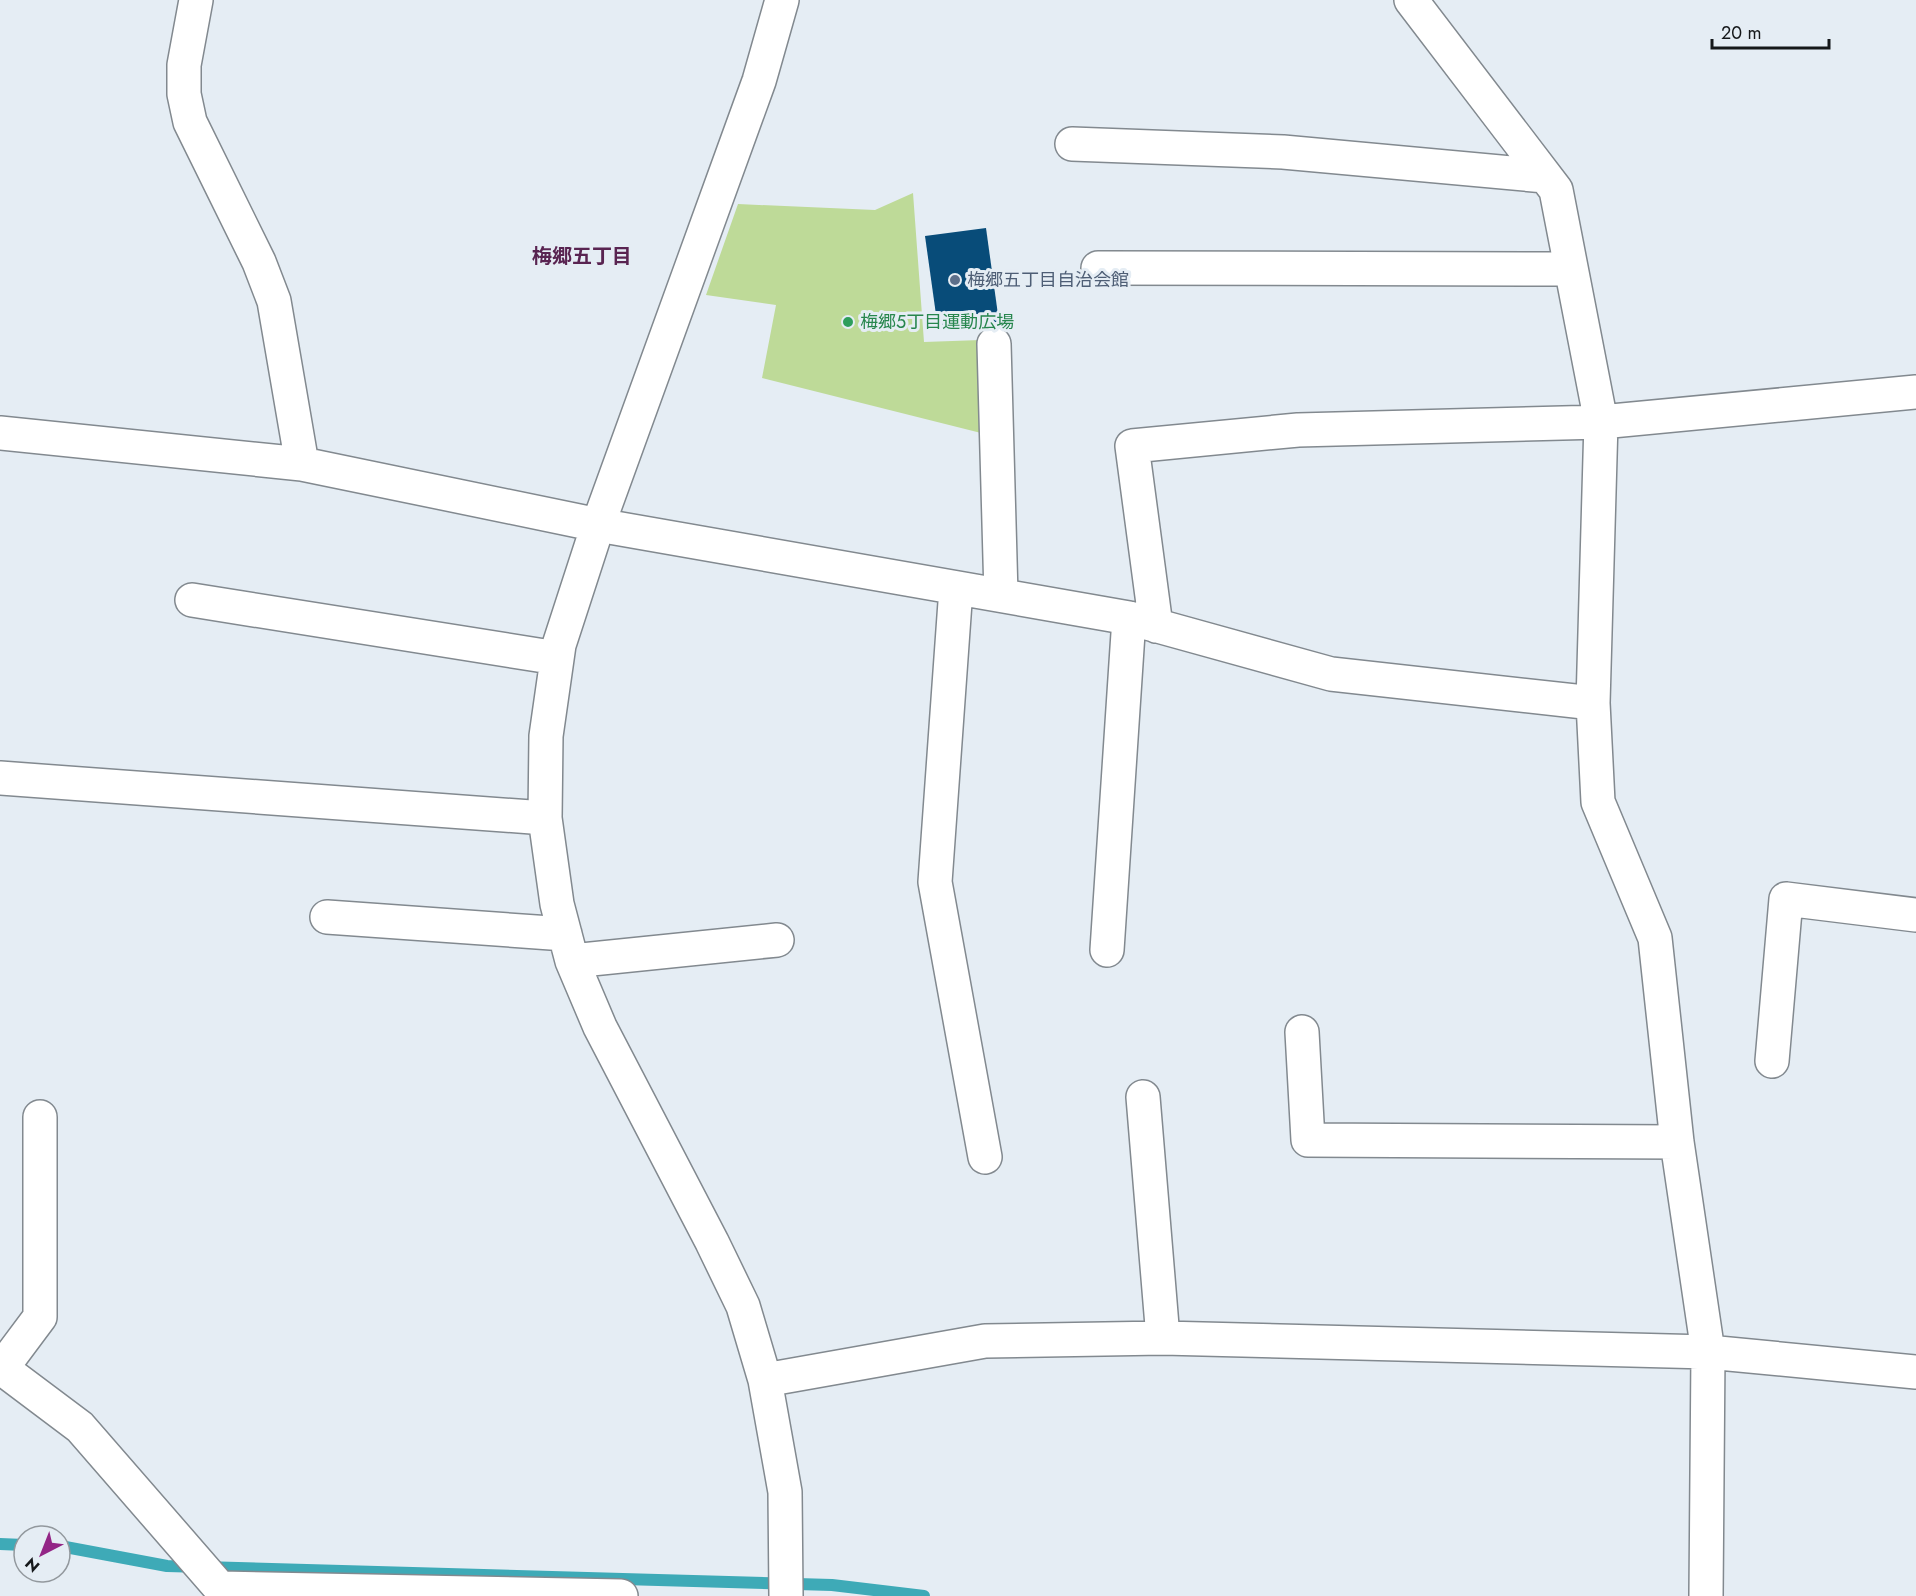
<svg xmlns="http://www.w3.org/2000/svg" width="1916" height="1596" font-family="Jost,'Noto Sans JP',sans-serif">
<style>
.green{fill:#beda98}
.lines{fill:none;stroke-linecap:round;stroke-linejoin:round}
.stream{stroke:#3eaab7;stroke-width:12}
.building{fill:#084c79}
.street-casing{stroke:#82898f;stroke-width:36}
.street{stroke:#fff;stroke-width:33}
.service-dot{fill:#5c6f8a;stroke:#e5edf4;stroke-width:2}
.leisure-dot{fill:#2e9e5b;stroke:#e5edf4;stroke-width:2}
.labels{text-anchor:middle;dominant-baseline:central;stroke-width:6;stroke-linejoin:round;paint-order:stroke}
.service-label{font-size:18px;fill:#4e5e75;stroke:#e5edf4;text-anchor:start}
.leisure-label{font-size:18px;fill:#27864d;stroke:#e5edf4;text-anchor:start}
.neighbourhood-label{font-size:20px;font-weight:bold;fill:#592451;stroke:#e5edf4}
</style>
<rect width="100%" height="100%" fill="#e5edf4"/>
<!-- green -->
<path class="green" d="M 913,193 L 924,342 L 981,340 L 985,434 L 762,378 L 776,305 L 706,295 L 738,204 L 875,210 Z"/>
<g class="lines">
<!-- stream -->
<path class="stream" d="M 0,1544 L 24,1545
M 60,1546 L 167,1566 L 832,1585 L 924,1596"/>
</g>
<!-- building -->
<path class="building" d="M 986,228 L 999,322 L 938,329 L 925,236 Z"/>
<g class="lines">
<!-- street casing -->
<g class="street-casing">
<path id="street" d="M 196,0 L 184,65 L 184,94 L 190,122 L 259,262 L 274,301 L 302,464
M 782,0 L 759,81 L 598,525 L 559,645 L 546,736 L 545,818 L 557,904 L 572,961 L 600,1027 L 712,1242 L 743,1306 L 765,1380 L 785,1492 L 786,1596
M 1411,0 L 1556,190 L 1601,422 L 1593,703 L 1598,802 L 1655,938 L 1677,1142 L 1708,1352 L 1706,1596
M 1072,144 L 1283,152 L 1545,176
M 1098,268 L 1571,269
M 994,344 L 1001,595
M 0,433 L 302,464 L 598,525 L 1129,618 L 1331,674 L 1593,703
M 956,588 L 935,882 L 985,1157
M 192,600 L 557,658
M 1156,626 L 1132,446 L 1298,430 L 1601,422 L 1916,392
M 0,778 L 545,818
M 327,917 L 565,934
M 1107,950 L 1129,618
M 572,961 L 777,940
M 1302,1032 L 1308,1140 L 1677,1142
M 1772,1061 L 1786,899 L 1916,915
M 1143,1097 L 1163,1338
M 0,1367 L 80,1427 L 220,1588 L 223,1596
M 2,1368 L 40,1317 L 40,1117
M 765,1380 L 985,1341 L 1163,1338 L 1708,1352 L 1916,1372
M 220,1588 L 621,1596"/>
</g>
<!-- street -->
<use href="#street" class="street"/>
</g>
<!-- markers -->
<circle class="service-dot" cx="955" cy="280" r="6"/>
<circle class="leisure-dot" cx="848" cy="322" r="6"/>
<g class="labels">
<!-- service labels -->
<g class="service-label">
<text x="967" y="280">梅郷五丁目自治会館</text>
</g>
<!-- leisure labels -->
<g class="leisure-label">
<text x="860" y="322">梅郷5丁目運動広場</text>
</g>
<!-- neighbourhood labels -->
<g class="neighbourhood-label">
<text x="582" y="256">梅郷五丁目</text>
</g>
</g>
<!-- north arrow -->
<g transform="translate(42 1554) rotate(222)"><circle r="28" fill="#e5edf4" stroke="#92989d" stroke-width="1.5"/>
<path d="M0-4.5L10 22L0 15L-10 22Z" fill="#932586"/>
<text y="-9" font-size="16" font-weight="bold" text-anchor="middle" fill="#15181a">N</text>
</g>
<!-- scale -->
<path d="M1712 39v9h117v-9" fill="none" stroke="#15181a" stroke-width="3"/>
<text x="1721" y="39" font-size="18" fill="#15181a" stroke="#e5edf4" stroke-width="4.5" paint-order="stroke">20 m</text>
</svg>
